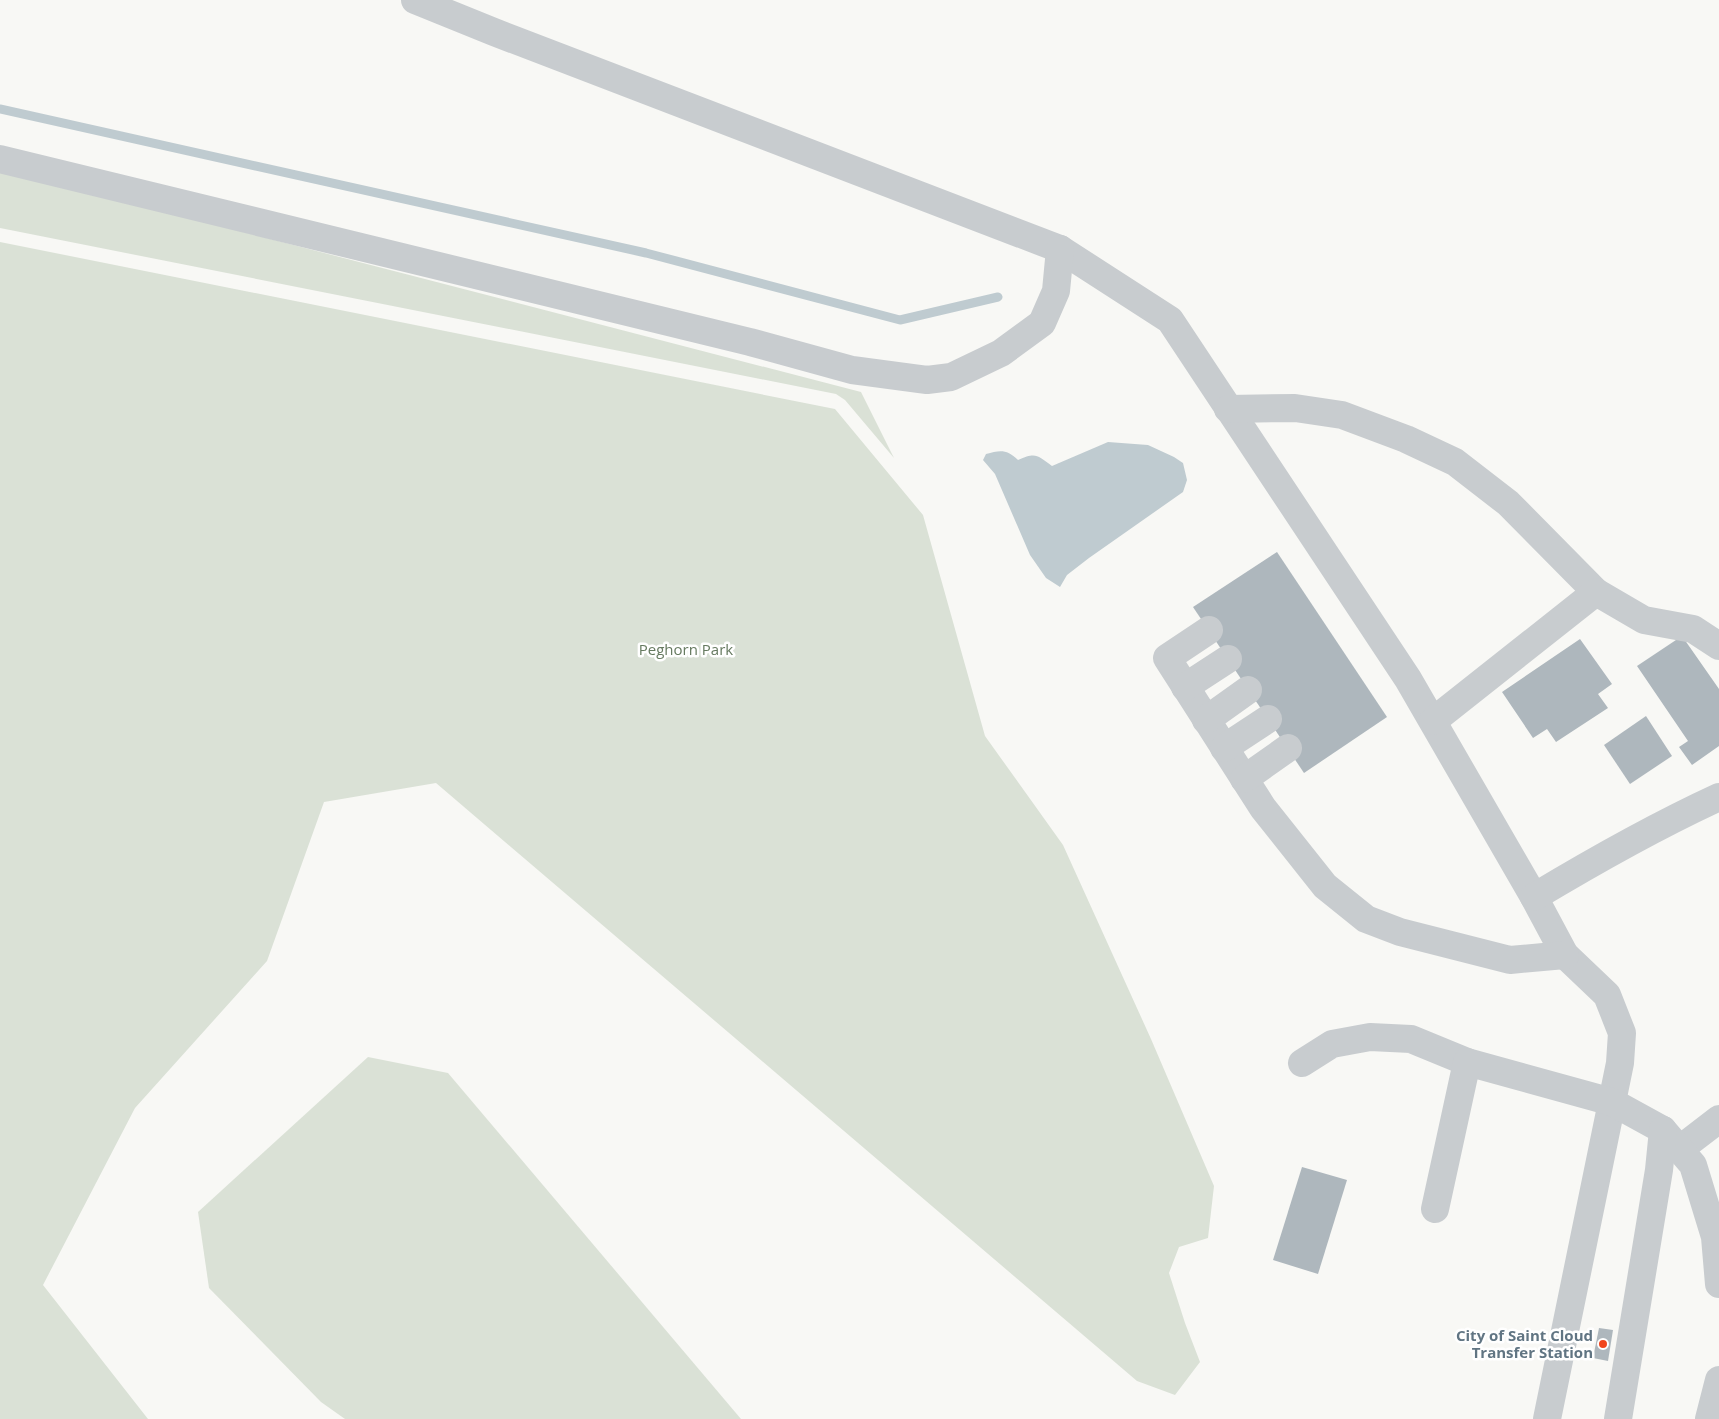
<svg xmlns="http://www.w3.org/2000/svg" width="1719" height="1419" font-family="'Open Sans',sans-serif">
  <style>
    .green { fill: #dae1d6 }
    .water { fill: #bfcbd0 }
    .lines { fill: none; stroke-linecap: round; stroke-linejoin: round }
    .stream { stroke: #bfcbd0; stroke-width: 9 }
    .building { fill: #aeb7bd }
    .minor { stroke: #c8cccf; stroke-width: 28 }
    .poi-dot { fill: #f1451c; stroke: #fff; stroke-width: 2 }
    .labels { text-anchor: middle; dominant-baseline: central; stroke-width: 5; stroke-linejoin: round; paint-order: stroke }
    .park-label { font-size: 15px; fill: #667a60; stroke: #fff }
    .poi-label { font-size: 15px; font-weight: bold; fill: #617583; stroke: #fff; text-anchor: end }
  </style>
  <rect width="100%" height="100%" fill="#f8f8f5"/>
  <g class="green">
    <polygon points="0,169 861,392 894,458 845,400 836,394 0,228"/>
    <polygon points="0,242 835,409 923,515 985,736 1063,845 1151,1039 1214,1186 1208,1238 1179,1247 1169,1273 1185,1323 1200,1362 1175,1395 1137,1381 436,783 324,802 267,961 135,1108 43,1285 148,1419 0,1419"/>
    <polygon points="368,1057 448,1073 741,1419 345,1419 321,1402 209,1288 198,1212"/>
  </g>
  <path class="water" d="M 1108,442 L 1148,445 L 1174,457 L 1183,463 L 1187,480 L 1183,492 L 1089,558 L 1067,575 L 1060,587 L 1046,578 L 1030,555 L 995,474 L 983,460 L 986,454 C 1000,450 1007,449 1018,460 C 1036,452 1037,455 1052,466 Z"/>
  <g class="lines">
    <polyline class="stream" points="0,109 646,253 900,320 998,297"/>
  </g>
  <g class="building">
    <polygon points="1277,552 1387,717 1304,773 1193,607"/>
    <polygon points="1682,636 1719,689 1719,746 1692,765 1679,747 1688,741 1637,666"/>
    <polygon points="1580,639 1612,684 1598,694 1608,708 1556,742 1547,729 1533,738 1502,692"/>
    <polygon points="1646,716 1672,756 1630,784 1604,745"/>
    <polygon points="1302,1167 1347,1180 1318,1274 1273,1260"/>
    <polygon points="1599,1328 1613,1330 1608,1361 1593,1358"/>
  </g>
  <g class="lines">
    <g class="minor">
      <polyline points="415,0 494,32 1060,249 1170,320 1408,679 1534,897 1565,955 1607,995 1622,1033 1620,1063 1547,1419"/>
      <polyline points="0,159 750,342 852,370 927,380 951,377 1001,353 1042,323 1056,291 1060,249"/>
      <polyline points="1228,409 1295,408 1342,415 1406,439 1455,462 1508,503 1596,592"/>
      <polyline points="1209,630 1167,658 1263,808 1325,886 1366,919 1400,932 1510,960 1565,955"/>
      <polyline points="1185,687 1228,659"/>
      <polyline points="1206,720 1248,690"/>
      <polyline points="1433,721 1596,592 1644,620 1693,629 1719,646"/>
      <polyline points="1224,748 1268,719"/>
      <polyline points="1244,779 1288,748"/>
      <path d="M 1534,897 C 1594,861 1656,826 1719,797"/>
      <polyline points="1302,1063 1332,1044 1370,1037 1411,1039 1467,1062"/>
      <polyline points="1680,1149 1719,1119"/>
      <polyline points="1435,1209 1467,1062 1612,1102 1663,1130 1693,1165 1715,1237 1719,1284"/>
      <polyline points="1618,1419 1659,1170 1663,1130"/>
      <polyline points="1709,1419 1719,1380"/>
    </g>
  </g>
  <circle class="poi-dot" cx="1603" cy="1344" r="5"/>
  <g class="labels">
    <g class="park-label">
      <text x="686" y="649">Peghorn Park</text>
    </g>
    <g class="poi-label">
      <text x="1593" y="1335">City of Saint Cloud<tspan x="1593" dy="17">Transfer Station</tspan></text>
    </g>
  </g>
</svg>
